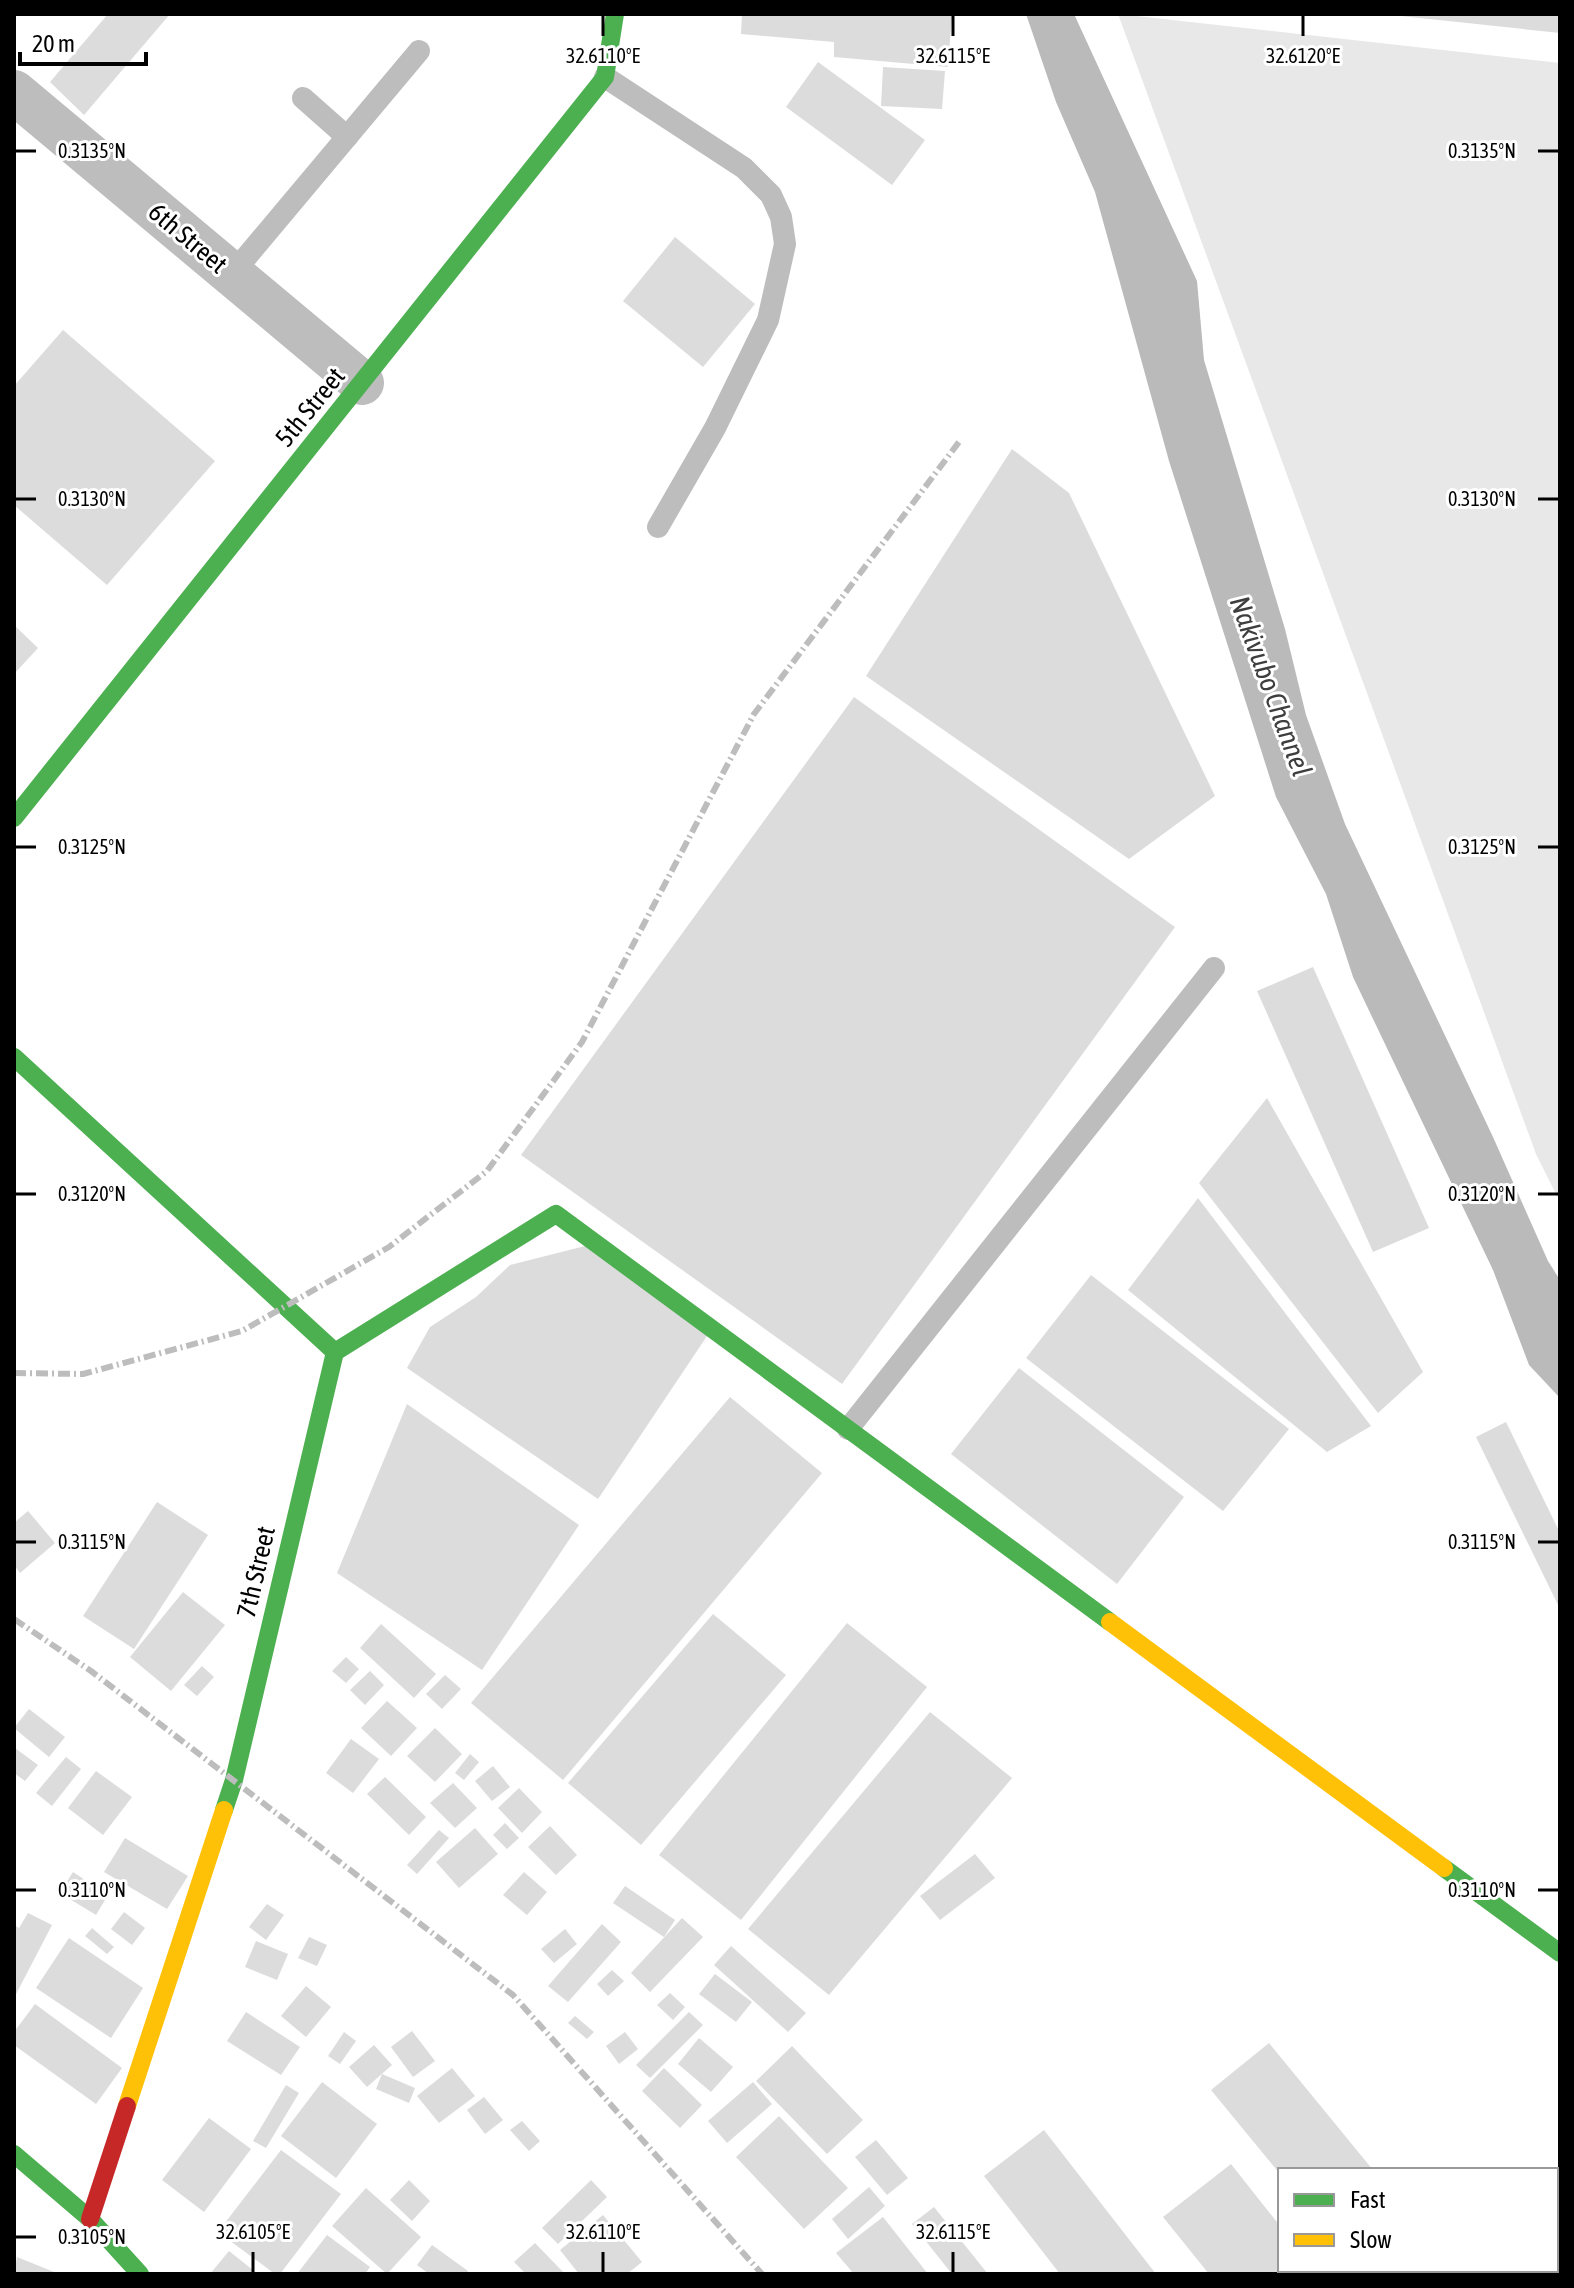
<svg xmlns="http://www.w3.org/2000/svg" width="1574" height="2288" font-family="'Asap Condensed',sans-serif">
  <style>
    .green { fill: #e8e8e8 }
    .water { fill: #bababa }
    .building { fill: #dcdcdc }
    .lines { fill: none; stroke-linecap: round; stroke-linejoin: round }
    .lane { stroke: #bdbdbd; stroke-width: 22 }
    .street { stroke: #bdbdbd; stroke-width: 44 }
    .fast { stroke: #4caf50; stroke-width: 18 }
    .slow { stroke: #ffc107; stroke-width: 18 }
    .jam { stroke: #c62828; stroke-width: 18 }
    .rail { stroke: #bdbdbd; stroke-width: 6; stroke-dasharray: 12 4 2 4; stroke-linecap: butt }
    .ticks { fill: none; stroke: #000; stroke-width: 3 }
    .labels { text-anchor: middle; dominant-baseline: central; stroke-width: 6; stroke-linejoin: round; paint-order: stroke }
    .street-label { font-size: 26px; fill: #000; stroke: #fff }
    .water-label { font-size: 28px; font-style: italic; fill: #3e3e3e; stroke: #fff }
    .ticks-label { font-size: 20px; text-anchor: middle; fill: #000; stroke: #fff; stroke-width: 6; stroke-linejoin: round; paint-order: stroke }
  </style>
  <rect width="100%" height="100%" fill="#fff"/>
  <polygon class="green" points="1118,14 1560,63 1560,1202 1536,1154"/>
  <polygon class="water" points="1026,14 1074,14 1197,281 1204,360 1285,629 1306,715 1345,824 1493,1137 1548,1261 1560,1280 1560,1398 1529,1365 1493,1270 1353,977 1326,894 1276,797 1169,461 1095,192 1056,102"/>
  <g class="building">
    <polygon points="108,14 170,14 84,115 50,82"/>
    <polygon points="742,14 952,14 948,67 834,57 834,42 741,34"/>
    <polygon points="1401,14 1560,14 1560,33 1401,16"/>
    <polygon points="818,62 925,140 892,185 786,107"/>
    <polygon points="883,67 945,71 942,109 881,106"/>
    <polygon points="675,237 755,304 703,367 623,301"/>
    <polygon points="63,330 215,461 107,585 14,505 14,386"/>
    <polygon points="1012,449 1069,493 1215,796 1129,859 866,676"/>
    <polygon points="14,625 38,648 14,674"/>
    <polygon points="854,697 1175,927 842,1384 521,1155"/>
    <polygon points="1313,967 1429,1228 1373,1252 1257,991"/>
    <polygon points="1267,1098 1423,1372 1378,1413 1199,1183"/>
    <polygon points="1198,1198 1371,1426 1327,1452 1128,1290"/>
    <polygon points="593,1244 709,1333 598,1499 407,1368 430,1327 476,1297 510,1265"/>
    <polygon points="1091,1275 1289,1429 1223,1511 1026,1358"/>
    <polygon points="1019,1368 1184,1497 1117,1584 951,1454"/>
    <polygon points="730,1397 822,1473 563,1780 471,1703"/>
    <polygon points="407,1404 579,1525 482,1670 337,1573"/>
    <polygon points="1506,1422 1560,1533 1560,1609 1476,1437"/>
    <polygon points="157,1502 208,1535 134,1649 83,1616"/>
    <polygon points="28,1511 55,1543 20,1573 14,1565 14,1523"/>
    <polygon points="183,1592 225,1625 171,1691 130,1657"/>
    <polygon points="713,1614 786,1675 641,1845 568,1783"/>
    <polygon points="847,1623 927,1687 741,1920 659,1855"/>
    <polygon points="381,1624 436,1674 414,1698 360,1648"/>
    <polygon points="346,1657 359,1669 346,1683 332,1671"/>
    <polygon points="202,1666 214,1677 197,1696 184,1685"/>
    <polygon points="370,1671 384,1685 365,1705 350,1690"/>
    <polygon points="445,1675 461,1689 442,1709 426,1694"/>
    <polygon points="387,1701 417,1728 391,1756 361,1728"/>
    <polygon points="29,1709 65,1737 49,1757 14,1728"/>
    <polygon points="930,1712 1012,1778 829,1995 748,1929"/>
    <polygon points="435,1728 462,1754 435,1782 407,1756"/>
    <polygon points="351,1739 379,1759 353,1793 326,1773"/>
    <polygon points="15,1748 38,1765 25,1781 14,1773"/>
    <polygon points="470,1754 479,1762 464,1780 455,1773"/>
    <polygon points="66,1757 81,1769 52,1806 36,1793"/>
    <polygon points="493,1766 510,1787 492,1801 475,1781"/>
    <polygon points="96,1771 132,1797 103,1835 68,1808"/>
    <polygon points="385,1777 426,1817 409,1835 367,1794"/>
    <polygon points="453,1783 477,1808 455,1828 430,1803"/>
    <polygon points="519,1788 542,1812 522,1833 498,1808"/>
    <polygon points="505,1823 519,1838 507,1849 493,1835"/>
    <polygon points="550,1826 577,1855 556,1875 528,1847"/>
    <polygon points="475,1828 498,1854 459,1888 436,1862"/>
    <polygon points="439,1830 449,1838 417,1874 407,1865"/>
    <polygon points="125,1838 188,1876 167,1909 104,1872"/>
    <polygon points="975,1854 995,1878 940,1920 920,1896"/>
    <polygon points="73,1872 108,1895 96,1915 60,1893"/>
    <polygon points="524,1872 547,1892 527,1915 503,1895"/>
    <polygon points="625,1886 675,1920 664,1937 613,1903"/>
    <polygon points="267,1904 284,1915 266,1940 249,1927"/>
    <polygon points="124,1912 145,1928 132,1945 111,1929"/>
    <polygon points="28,1913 52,1925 14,1998 14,1925 19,1928"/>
    <polygon points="682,1918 703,1937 650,1992 631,1973"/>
    <polygon points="602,1924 621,1942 568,2002 548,1986"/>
    <polygon points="92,1928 114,1947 107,1954 85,1936"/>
    <polygon points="565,1929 577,1944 554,1963 541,1949"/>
    <polygon points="309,1937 327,1945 317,1966 298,1958"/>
    <polygon points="69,1938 143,1988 111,2038 36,1988"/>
    <polygon points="256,1941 288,1954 277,1980 245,1967"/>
    <polygon points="731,1946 806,2013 788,2032 714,1965"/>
    <polygon points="612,1970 624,1981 608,1996 597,1984"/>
    <polygon points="715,1974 752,2002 736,2022 699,1994"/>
    <polygon points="306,1986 331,2007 306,2037 281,2016"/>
    <polygon points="670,1993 685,2007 673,2020 657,2005"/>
    <polygon points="35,2004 122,2068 96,2104 14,2045 14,2032"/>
    <polygon points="246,2012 300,2047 281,2075 227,2041"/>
    <polygon points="689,2012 703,2025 650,2078 636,2065"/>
    <polygon points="575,2016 594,2032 587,2039 568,2023"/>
    <polygon points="412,2031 435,2061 413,2077 391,2047"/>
    <polygon points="344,2032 356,2041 340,2064 328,2056"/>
    <polygon points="625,2032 638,2049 619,2064 606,2046"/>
    <polygon points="699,2038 733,2067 711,2092 678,2064"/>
    <polygon points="1269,2043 1373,2170 1280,2170 1280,2174 1211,2090"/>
    <polygon points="374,2045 392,2065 367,2087 349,2067"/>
    <polygon points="792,2046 863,2120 827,2154 756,2081"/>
    <polygon points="452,2068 475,2096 439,2123 417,2096"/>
    <polygon points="664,2068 702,2105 680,2128 642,2091"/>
    <polygon points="382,2074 415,2088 409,2103 376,2089"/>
    <polygon points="322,2082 377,2124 336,2178 281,2136"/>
    <polygon points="753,2082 772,2104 727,2143 708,2121"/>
    <polygon points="286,2085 299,2093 266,2148 253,2141"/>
    <polygon points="484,2097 503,2120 485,2134 467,2110"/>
    <polygon points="779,2116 848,2188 804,2229 736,2157"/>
    <polygon points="209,2118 251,2149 204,2212 162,2180"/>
    <polygon points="522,2121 540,2141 529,2151 510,2130"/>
    <polygon points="1044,2130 1156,2274 1060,2274 984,2176"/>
    <polygon points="876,2140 908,2178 887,2195 855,2157"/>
    <polygon points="281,2150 341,2194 280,2274 275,2274 218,2232"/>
    <polygon points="1231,2164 1280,2226 1280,2270 1314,2270 1317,2274 1209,2274 1163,2217"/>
    <polygon points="409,2180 430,2201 412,2221 390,2200"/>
    <polygon points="591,2180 607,2197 558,2244 542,2228"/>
    <polygon points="869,2187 885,2206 848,2239 832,2219"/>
    <polygon points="366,2188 421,2237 387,2274 332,2226"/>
    <polygon points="1560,2193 1560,2274 1441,2274 1447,2270 1556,2270 1556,2195"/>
    <polygon points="934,2207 988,2274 952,2274 912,2224"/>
    <polygon points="603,2215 642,2262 627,2274 579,2274 560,2250"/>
    <polygon points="883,2217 928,2274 854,2274 836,2253"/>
    <polygon points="327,2235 370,2267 365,2274 297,2274"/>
    <polygon points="535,2243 565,2274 526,2274 514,2262"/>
    <polygon points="432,2245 468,2271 466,2274 429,2274 417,2265"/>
    <polygon points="229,2251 258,2274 210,2274"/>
    <polygon points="17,2257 59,2274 14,2274"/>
  </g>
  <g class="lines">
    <g class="lane">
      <polyline points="605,77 744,168 771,195 781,217 785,244 768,320 715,428 658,527"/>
      <polyline points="303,98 347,137"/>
      <polyline points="232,274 419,51"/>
      <polyline points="848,1429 1214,968"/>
    </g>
    <polyline class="street" points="14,92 362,383"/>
    <g class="fast">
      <polyline points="14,818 605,77 615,14"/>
      <polyline points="14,1057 335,1352 234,1780 224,1810"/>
      <polyline points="335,1352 556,1214 1110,1622"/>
      <polyline points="1444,1868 1560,1953"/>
      <polyline points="14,2154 90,2219 140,2274"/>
    </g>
    <g class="slow">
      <polyline points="1110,1622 1444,1868"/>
      <polyline points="127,2106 224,1810"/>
    </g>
    <polyline class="jam" points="90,2219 127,2106"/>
    <g class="rail">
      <polyline points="14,1373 83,1374 242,1331 389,1247 487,1171 582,1042 754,714 959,442"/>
      <polyline points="14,1619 91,1671 513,1995 762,2274"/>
    </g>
  </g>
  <path class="ticks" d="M 603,16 L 603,36M 953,16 L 953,36M 1303,16 L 1303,36M 16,151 L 36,151M 1538,151 L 1558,151M 16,499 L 36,499M 1538,499 L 1558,499M 16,847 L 36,847M 1538,847 L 1558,847M 16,1194 L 36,1194M 1538,1194 L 1558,1194M 16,1542 L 36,1542M 1538,1542 L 1558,1542M 16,1890 L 36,1890M 1538,1890 L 1558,1890M 16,2237 L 36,2237M 253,2252 L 253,2272M 603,2252 L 603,2272M 953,2252 L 953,2272"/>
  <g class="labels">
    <g class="street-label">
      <text transform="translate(188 238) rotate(40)">6th Street</text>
      <text transform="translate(310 407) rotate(-51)">5th Street</text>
      <text transform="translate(256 1572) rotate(-77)">7th Street</text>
    </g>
    <g class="water-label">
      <text transform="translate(1271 686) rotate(70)">Nakivubo Channel</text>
    </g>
  </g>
  <g class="ticks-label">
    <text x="603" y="63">32.6110°E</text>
    <text x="953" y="63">32.6115°E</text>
    <text x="1303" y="63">32.6120°E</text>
    <text x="92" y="158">0.3135°N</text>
    <text x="1482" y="158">0.3135°N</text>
    <text x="92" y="506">0.3130°N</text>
    <text x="1482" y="506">0.3130°N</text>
    <text x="92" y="854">0.3125°N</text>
    <text x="1482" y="854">0.3125°N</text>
    <text x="92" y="1201">0.3120°N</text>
    <text x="1482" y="1201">0.3120°N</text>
    <text x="92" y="1549">0.3115°N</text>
    <text x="1482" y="1549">0.3115°N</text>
    <text x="92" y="1897">0.3110°N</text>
    <text x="1482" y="1897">0.3110°N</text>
    <text x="253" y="2239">32.6105°E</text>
    <text x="603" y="2239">32.6110°E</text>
    <text x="953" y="2239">32.6115°E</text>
    <text x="92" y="2244">0.3105°N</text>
  </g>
  <rect width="1574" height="2288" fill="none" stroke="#000000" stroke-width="32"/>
  <rect x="1278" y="2168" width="280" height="104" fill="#ffffff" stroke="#999999" stroke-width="2"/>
  <rect x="1294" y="2194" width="40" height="12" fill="#4caf50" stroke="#999999" stroke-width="2"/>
  <text x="1350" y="2208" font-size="24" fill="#000000">Fast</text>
  <rect x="1294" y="2234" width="40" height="12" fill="#ffc107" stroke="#999999" stroke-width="2"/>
  <text x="1350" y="2248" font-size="24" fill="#000000">Slow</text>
  <path d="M20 52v12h126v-12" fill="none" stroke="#000000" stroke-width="4"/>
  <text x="32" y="52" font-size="24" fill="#000000" stroke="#ffffff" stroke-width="6" paint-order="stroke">20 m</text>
</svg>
